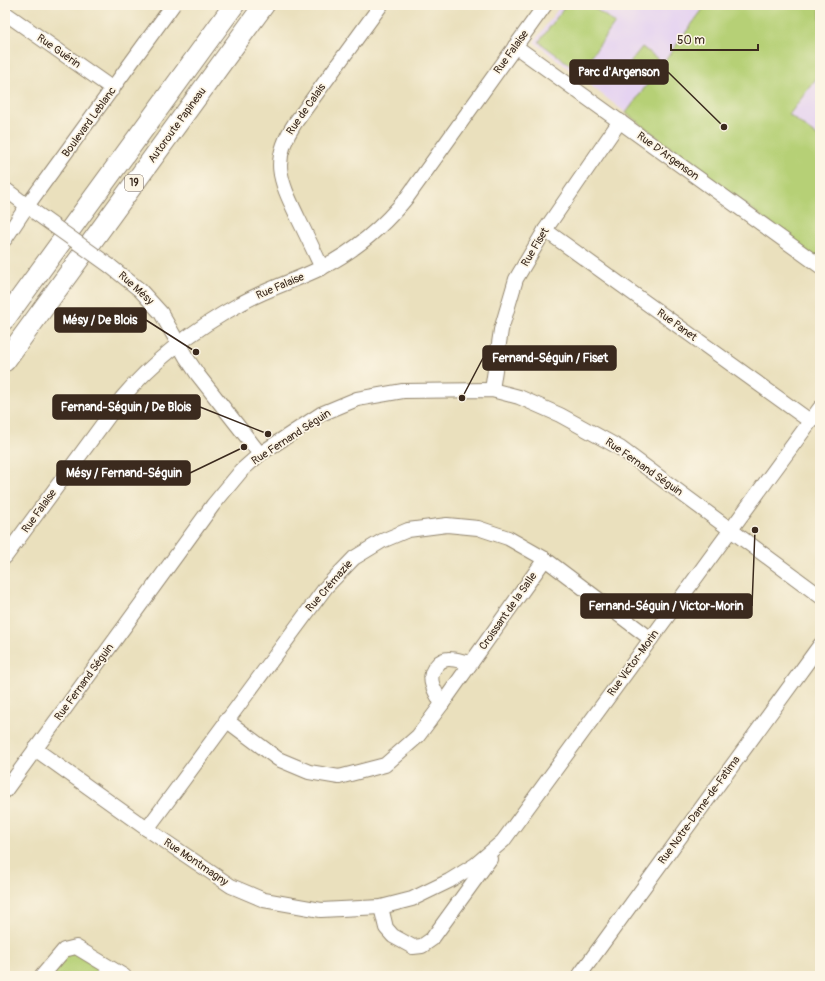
<svg xmlns="http://www.w3.org/2000/svg" width="825" height="981" font-family="Pangolin,sans-serif">
  <style>
    .built { fill: #e5d3f1 }
    .green { fill: #b6d076; stroke: #787d4a }
    .lines { fill: none; stroke-linecap: round; stroke-linejoin: round }
    .minor-casing { stroke: #92856e; stroke-width: 16 }
    .highway-casing { stroke: #92856e; stroke-width: 22 }
    .minor { stroke: #fff; stroke-width: 14 }
    .highway { stroke: #fff; stroke-width: 20 }
    .minor-bridge-casing { stroke: #92856e; stroke-width: 16; stroke-linecap: butt }
    .minor-bridge { stroke: #fff; stroke-width: 14 }
    .labels { text-anchor: middle; dominant-baseline: central; stroke-width: 3.5; stroke-linejoin: round; paint-order: stroke }
    .shield { fill: #fcf5e5; stroke: #75675a; stroke-width: 1 }
    .shield-label { font-size: 10px; font-weight: bold; fill: #3b2a1e }
    .street-label { font-size: 11px; fill: #3b2a1e; stroke: #fcf5e5 }
    .leader { fill: none; stroke: #3b2a1e; stroke-width: 1.5 }
    .callout-dot { fill: #3b2a1e; stroke: #fcf5e5; stroke-width: 1.5 }
    .callout { fill: #3b2a1e; stroke: #3b2a1e; stroke-width: 1.5 }
    .callout-label { font-size: 12px; text-anchor: middle; font-weight: bold; fill: #fff }
  </style>
  <rect width="100%" height="100%" fill="#fcf5e5"/>
  <filter id="ink" filterUnits="userSpaceOnUse"><feTurbulence type="fractalNoise" baseFrequency=".025" numOctaves="2"/><feDisplacementMap in="SourceGraphic" scale="8" xChannelSelector="R" yChannelSelector="G"/><feConvolveMatrix kernelMatrix="1 2 1 2 8 2 1 2 1" color-interpolation-filters="sRGB"/></filter>
  <filter id="wash" filterUnits="userSpaceOnUse"><feTurbulence type="fractalNoise" baseFrequency=".012" numOctaves="4" result="noise"/><feDisplacementMap in="SourceGraphic" scale="16" xChannelSelector="R" yChannelSelector="G"/><feGaussianBlur stdDeviation="0.9" result="paint"/><feColorMatrix in="noise" values="0 0 0 0 0 0 0 0 0 0 0 0 0 0 0 0 0 1.4 0 .05"/><feComposite in="paint" operator="in"/></filter>
  <g filter="url(#wash)">
    <rect width="100%" height="100%" fill="#eae0bd"/>
    <g class="built">
      <polygon points="561,5 706,5 626,113 534,42"/>
      <polygon points="820,73 820,138 789,115"/>
    </g>
    <g class="green">
      <polygon points="566,5 590,5 615,23 580,72 539,42"/>
      <polygon points="706,5 820,5 820,73 789,115 820,138 820,261 626,113"/>
      <polygon points="642,47 658,59 646,75 630,62"/>
      <polygon points="76,947 124,976 42,976"/>
    </g>
  </g>
  <g filter="url(#ink)">
    <g class="lines">
      <defs>
        <g id="minor">
          <polyline points="5,13 113,89"/>
          <polyline points="515,46 820,266"/>
          <polyline points="5,189 34,211"/>
          <polyline points="545,230 810,421"/>
          <polyline points="5,239 27,206 173,5"/>
          <polyline points="110,266 140,290 161,313 186,357 198,375 260,454"/>
          <path d="M 322,268 C 314,251 306,234 298,218 C 280,180 270,161 295,123 L 381,5"/>
          <polyline points="492,390 501,330 516,279 545,230 620,121"/>
          <path d="M 5,557 L 122,398 C 154,360 196,328 240,304 C 266,289 295,281 323,267 C 356,250 384,226 408,196 L 545,5"/>
          <path d="M 442,704 C 435,691 424,677 438,664 C 440,661 445,659 449,659 C 456,659 464,662 471,663"/>
          <polyline points="226,720 278,759 309,772 339,777 385,765 418,736 442,704 545,559"/>
          <polyline points="35,749 147,829 231,886 264,900 321,910 381,907 412,899 449,881 475,865 503,841 820,408"/>
          <polyline points="5,791 213,505 242,470 260,454 321,414 357,399 403,391 492,390 519,397 560,415 620,448 820,596"/>
          <polyline points="147,829 326,587 354,558 382,541 408,530 447,525 478,528 508,538 545,559 651,639"/>
          <polyline points="381,907 386,928 393,936 413,947 422,946 432,939 490,859"/>
          <polyline points="42,976 64,950 76,947 124,976"/>
          <polyline points="579,976 820,645"/>
        </g>
        <g id="highway">
          <polyline points="5,319 234,5"/>
          <polyline points="5,361 264,5"/>
        </g>
      </defs>
      <use href="#minor" class="minor-casing"/>
      <use href="#highway" class="highway-casing"/>
      <use href="#minor" class="minor"/>
      <use href="#highway" class="highway"/>
      <defs>
        <polyline id="minor-bridge" points="36,213 110,266"/>
      </defs>
      <use href="#minor-bridge" class="minor-bridge-casing"/>
      <use href="#minor-bridge" class="minor-bridge"/>
    </g>
  </g>
  <g class="labels">
    <rect class="shield" x="125" y="175" width="18" height="16" rx="3"/>
    <g class="shield-label">
      <text x="134" y="183">19</text>
    </g>
    <g class="street-label">
      <text transform="translate(59 51) rotate(35)">Rue Guérin</text>
      <text transform="translate(511 52) rotate(-54)">Rue Falaise</text>
      <text transform="translate(306 109) rotate(-55)">Rue de Calais</text>
      <text transform="translate(89 122) rotate(-54)">Boulevard Leblanc</text>
      <text transform="translate(177 125) rotate(-54)">Autoroute Papineau</text>
      <text transform="translate(668 156) rotate(36)">Rue D'Argenson</text>
      <text transform="translate(535 247) rotate(-59)">Rue Fiset</text>
      <text transform="translate(280 286) rotate(-23)">Rue Falaise</text>
      <text transform="translate(136 288) rotate(42)">Rue Mésy</text>
      <text transform="translate(677 325) rotate(36)">Rue Panet</text>
      <text transform="translate(291 437) rotate(-33)">Rue Fernand Séguin</text>
      <text transform="translate(644 467) rotate(35)">Rue Fernand Séguin</text>
      <text transform="translate(39 511) rotate(-54)">Rue Falaise</text>
      <text transform="translate(329 586) rotate(-49)">Rue Crémazie</text>
      <text transform="translate(508 611) rotate(-55)">Croissant de la Salle</text>
      <text transform="translate(633 663) rotate(-54)">Rue Victor-Morin</text>
      <text transform="translate(84 682) rotate(-54)">Rue Fernand Séguin</text>
      <text transform="translate(699 810) rotate(-54)">Rue Notre-Dame-de-Fatima</text>
      <text transform="translate(196 862) rotate(34)">Rue Montmagny</text>
    </g>
  </g>
  <path class="leader" d="M724 127L668 72M196 352L146 320M462 398L483 358M268 434L200 407M244 447L190 473M755 530L752 606"/>
  <g class="callout-dot">
    <circle cx="724" cy="127" r="4"/>
    <circle cx="196" cy="352" r="4"/>
    <circle cx="462" cy="398" r="4"/>
    <circle cx="268" cy="434" r="4"/>
    <circle cx="244" cy="447" r="4"/>
    <circle cx="755" cy="530" r="4"/>
  </g>
  <g class="callout">
    <rect x="570" y="60" width="98" height="24" rx="4"/>
    <rect x="55" y="308" width="91" height="24" rx="4"/>
    <rect x="483" y="346" width="133" height="24" rx="4"/>
    <rect x="53" y="395" width="147" height="24" rx="4"/>
    <rect x="57" y="461" width="133" height="24" rx="4"/>
    <rect x="581" y="594" width="171" height="24" rx="4"/>
  </g>
  <g class="callout-label">
    <text x="619" y="76">Parc d'Argenson</text>
    <text x="100" y="324">Mésy / De Blois</text>
    <text x="550" y="362">Fernand-Séguin / Fiset</text>
    <text x="126" y="411">Fernand-Séguin / De Blois</text>
    <text x="124" y="477">Mésy / Fernand-Séguin</text>
    <text x="666" y="610">Fernand-Séguin / Victor-Morin</text>
  </g>
  <rect width="825" height="981" fill="none" stroke="#fcf5e5" stroke-width="20"/>
  <path d="M671 44v6h87v-6" fill="none" stroke="#3b2a1e" stroke-width="2"/>
  <text x="677" y="44" font-size="12" fill="#3b2a1e" stroke="#fcf5e5" stroke-width="3" paint-order="stroke">50 m</text>
</svg>
